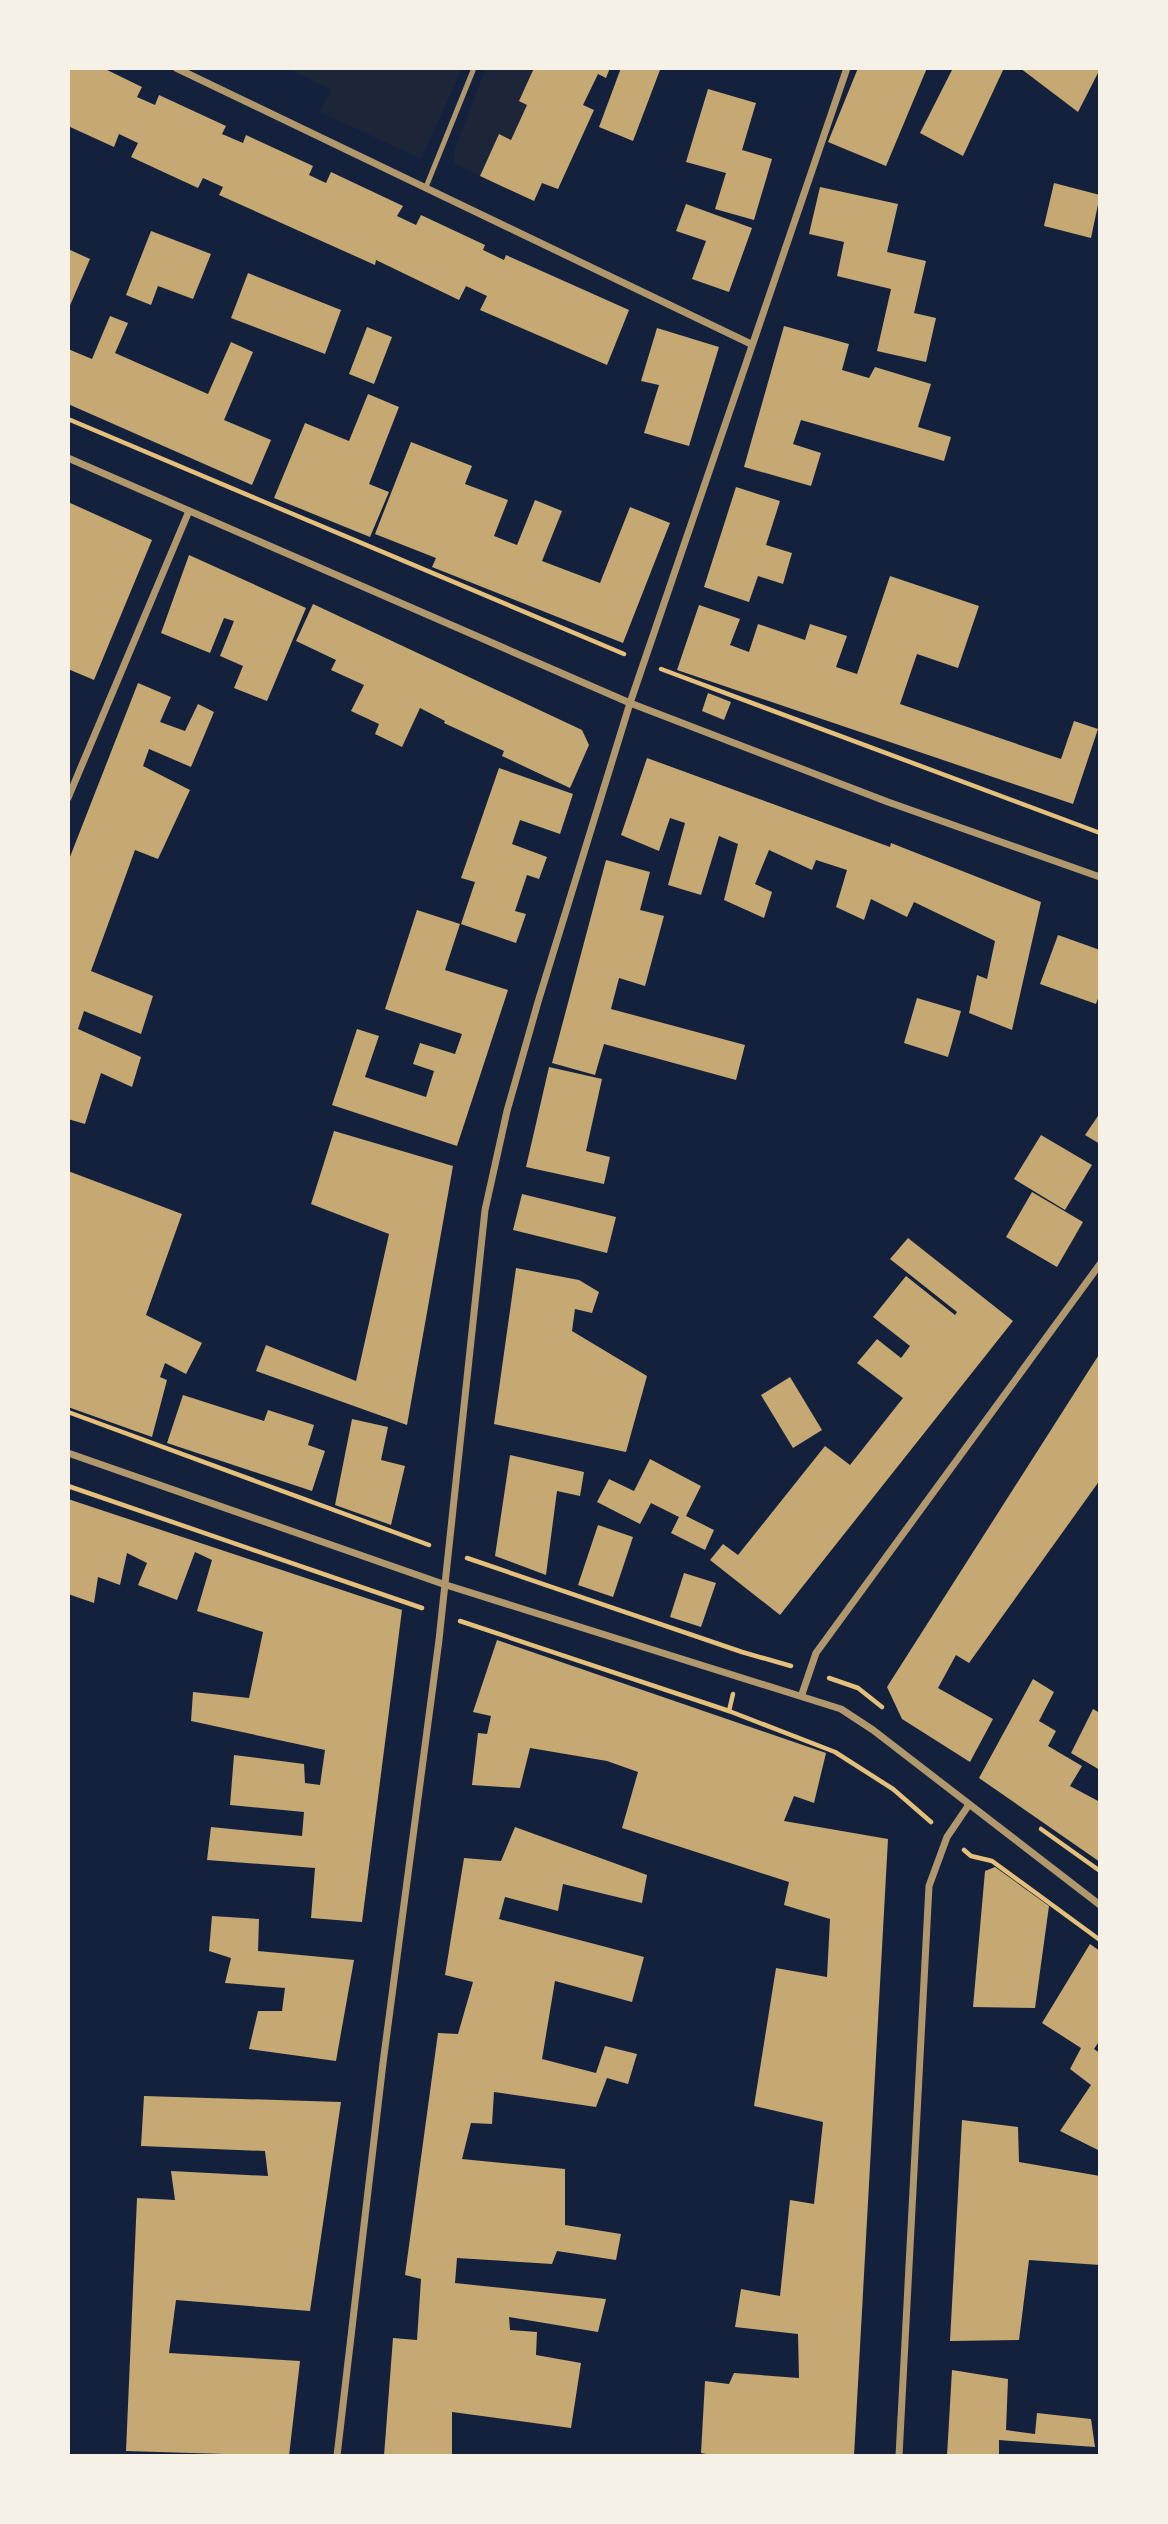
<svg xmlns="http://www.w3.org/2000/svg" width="1168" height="2524" font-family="Merriweather,serif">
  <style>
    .green { fill: #1d2539 }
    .building { fill: #c6a872 }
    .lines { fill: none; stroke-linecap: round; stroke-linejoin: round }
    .path { stroke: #e5c07b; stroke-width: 4.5 }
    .service { stroke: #b1986c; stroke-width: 5 }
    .minor { stroke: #b1986c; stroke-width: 7 }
  </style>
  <rect width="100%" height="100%" fill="#14213d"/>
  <g class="green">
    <polygon points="287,68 462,68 421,159 320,112 331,90"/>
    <polygon points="486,68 534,68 519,100 527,105 511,140 499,134 480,176 454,163 454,151"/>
  </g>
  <g class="building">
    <polygon points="68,68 103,68 142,87 137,97 155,105 159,95 226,126 222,134 243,143 246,135 313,166 309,175 326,183 331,172 403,206 397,216 416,225 421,215 485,245 483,250 504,260 506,255 629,310 607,365 480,310 487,296 466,286 459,300 376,260 375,265 219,195 223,187 203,178 198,188 131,157 138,143 119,134 114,147 68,126"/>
    <polygon points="534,68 610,68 606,78 598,74 583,105 594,110 558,189 542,183 534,201 480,176 499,134 511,140 527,105 519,101"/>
    <polygon points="621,68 660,70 633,141 599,127"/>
    <polygon points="858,68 927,68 886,166 828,142"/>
    <polygon points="953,68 1004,68 963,156 920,133"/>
    <polygon points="1020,68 1100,68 1100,69 1078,112"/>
    <polygon points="708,89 756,103 742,150 772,159 754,220 715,209 726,173 686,162"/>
    <polygon points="1054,183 1100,195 1091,238 1044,226"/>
    <polygon points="820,187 898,204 887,252 926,261 914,313 936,318 926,362 877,351 891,289 837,276 844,242 809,234"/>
    <polygon points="686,204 752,228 729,292 692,279 706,241 676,231"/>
    <polygon points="151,231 211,254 193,299 158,286 151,305 126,295"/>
    <polygon points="68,249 90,259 68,310"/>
    <polygon points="248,273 341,310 325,354 231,318"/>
    <polygon points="110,316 128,323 115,353 208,394 231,342 253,352 224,420 271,440 252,485 68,404 68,349 92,359"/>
    <polygon points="784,326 849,344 842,370 869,378 875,367 931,384 918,427 951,437 944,461 801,420 793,444 821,453 811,486 744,467"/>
    <polygon points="367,327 392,337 374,384 349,374"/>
    <polygon points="657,328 719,347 689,446 644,433 659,385 641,381"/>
    <polygon points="368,394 399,407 369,484 389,492 370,537 274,498 305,423 349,441"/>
    <polygon points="411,442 472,466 465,484 508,500 494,536 517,545 535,500 562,511 542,561 600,583 630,507 670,523 623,643 432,567 436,558 375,534"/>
    <polygon points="736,487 780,501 766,545 792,553 783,584 758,576 749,602 704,587"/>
    <polygon points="68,502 152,540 94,680 68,669"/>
    <polygon points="189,555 306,608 267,701 234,688 243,666 220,656 234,621 224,618 210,653 161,633"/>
    <polygon points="890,576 979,606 958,668 917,654 900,704 1061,759 1074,721 1098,729 1073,804 677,670 699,605 740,619 730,645 749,652 758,624 805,640 810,624 847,636 836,667 857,674"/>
    <polygon points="313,604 582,730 589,745 570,788 502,756 504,751 444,723 445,721 420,708 402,747 375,734 379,724 351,711 364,685 331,670 336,660 296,641"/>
    <polygon points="138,683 171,697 160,722 185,731 198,704 214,712 191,767 149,749 143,766 190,790 158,859 135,850 91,971 153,996 141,1034 84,1011 78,1029 141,1057 132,1087 101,1073 85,1124 68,1119 68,862"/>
    <polygon points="708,693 731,702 724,720 702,711"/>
    <polygon points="647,758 890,847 891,843 1041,902 1012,1030 969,1013 977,975 987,979 995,941 914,902 907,917 871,899 864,920 836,907 847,870 816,860 812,870 769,850 755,884 772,892 764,918 724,900 738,844 719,836 701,895 668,885 685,823 670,818 659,851 621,835"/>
    <polygon points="499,768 573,794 560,834 520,820 512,844 547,857 539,879 527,875 515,911 526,914 516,943 461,924 475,882 461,878"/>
    <polygon points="606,860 650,872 640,910 664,916 645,986 619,978 611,1009 745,1045 736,1080 604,1044 595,1075 552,1063"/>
    <polygon points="417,910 460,924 445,970 508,990 457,1146 332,1105 357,1029 379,1036 365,1077 426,1097 434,1071 413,1064 420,1043 455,1054 462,1034 385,1009"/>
    <polygon points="1058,935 1100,950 1100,993 1096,1004 1040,984"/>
    <polygon points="917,998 961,1011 948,1057 904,1043"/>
    <polygon points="549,1067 602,1079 586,1151 610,1157 604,1184 526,1167"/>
    <polygon points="1100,1113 1100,1144 1085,1135"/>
    <polygon points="334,1131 453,1166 407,1425 256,1371 266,1345 356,1381 389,1234 311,1204"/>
    <polygon points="1041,1135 1092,1165 1065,1210 1014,1179"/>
    <polygon points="68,1171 182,1214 146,1315 202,1343 186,1374 165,1363 160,1377 167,1380 152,1437 68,1407"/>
    <polygon points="1032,1192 1083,1222 1057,1267 1006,1237"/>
    <polygon points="522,1194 616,1217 607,1253 513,1230"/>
    <polygon points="908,1238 1013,1321 780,1615 710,1560 723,1544 738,1555 825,1446 850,1465 903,1398 857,1363 877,1339 901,1358 910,1346 873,1317 906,1276 955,1315 957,1312 890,1259"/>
    <polygon points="516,1268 579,1280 599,1292 592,1313 575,1309 572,1331 647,1376 626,1452 494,1424"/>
    <polygon points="1100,1353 1100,1480 969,1663 956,1655 938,1688 993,1719 970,1762 902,1719 887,1687"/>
    <polygon points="790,1377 822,1430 793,1448 761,1395"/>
    <polygon points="183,1395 264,1421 268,1410 314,1425 308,1445 325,1451 312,1491 167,1443"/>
    <polygon points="352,1419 388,1427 381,1460 405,1466 391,1525 335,1505"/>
    <polygon points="510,1455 584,1472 580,1496 557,1491 546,1575 495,1556"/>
    <polygon points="650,1459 701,1486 686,1516 714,1530 705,1550 671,1533 679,1517 651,1503 640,1524 597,1502 609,1479 634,1491"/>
    <polygon points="68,1499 402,1610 362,1922 311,1918 315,1868 207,1860 211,1827 302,1836 304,1812 230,1805 234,1755 304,1764 305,1783 320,1785 325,1750 191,1721 193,1692 249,1698 263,1632 197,1611 212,1560 195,1552 177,1600 138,1585 147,1563 127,1553 120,1585 98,1577 94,1603 68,1594"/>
    <polygon points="598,1525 633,1537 613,1597 578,1585"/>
    <polygon points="684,1573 716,1583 701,1627 670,1617"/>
    <polygon points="497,1640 826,1753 814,1803 794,1796 784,1821 888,1839 854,2456 717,2456 701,2453 705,2381 729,2384 734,2373 799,2378 798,2334 735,2327 741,2289 780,2296 790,2200 814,2204 823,2122 754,2106 776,1968 827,1977 830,1919 784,1905 789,1882 622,1828 638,1772 607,1761 530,1748 520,1788 472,1785 478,1733 487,1734 491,1716 473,1712"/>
    <polygon points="1033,1679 1054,1692 1039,1721 1056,1731 1048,1746 1082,1766 1070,1786 1100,1802 1100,1862 979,1778"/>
    <polygon points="1093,1709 1100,1713 1100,1770 1071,1753"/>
    <polygon points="515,1827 647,1875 642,1903 563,1884 558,1911 505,1897 499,1919 644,1957 632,2002 555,1981 542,2059 596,2073 605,2046 637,2054 628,2084 607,2078 596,2107 494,2092 492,2124 471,2123 462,2159 565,2169 565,2225 621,2234 616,2260 557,2251 552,2264 457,2258 455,2283 606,2299 598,2332 509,2317 510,2330 537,2332 536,2355 581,2363 571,2428 452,2412 452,2456 384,2456 393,2338 417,2340 421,2279 405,2275 438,2033 458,2034 473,1982 445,1975 464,1858 501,1861"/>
    <polygon points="995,1867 1049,1906 1035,2008 973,2007 985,1871"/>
    <polygon points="212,1916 259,1919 258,1951 354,1960 336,2061 249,2049 258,2011 282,2011 285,1988 225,1983 231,1958 209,1951"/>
    <polygon points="1090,1944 1100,1951 1100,2040 1094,2049 1100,2053 1100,2151 1060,2131 1091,2085 1070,2069 1081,2048 1042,2023"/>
    <polygon points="144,2096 341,2102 310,2311 176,2300 169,2353 300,2361 289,2456 126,2451 137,2198 175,2200 171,2171 268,2176 265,2151 141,2146"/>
    <polygon points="962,2120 1018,2127 1019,2162 1100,2176 1100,2265 1029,2260 1019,2340 950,2341"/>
    <polygon points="952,2370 1008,2379 1006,2430 1035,2434 1037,2413 1091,2419 1095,2447 999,2440 999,2456 947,2456"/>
  </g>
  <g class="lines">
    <g class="path">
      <polyline points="68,419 624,654"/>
      <polyline points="661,669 1100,833"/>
      <polyline points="68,1412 429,1545"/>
      <polyline points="68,1486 422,1608"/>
      <polyline points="467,1558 742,1652 791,1666"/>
      <polyline points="460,1621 729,1711 835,1752 893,1789 931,1822"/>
      <polyline points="829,1678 858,1688 882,1707"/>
      <polyline points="729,1711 733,1694"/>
      <polyline points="1041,1829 1100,1871"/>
      <polyline points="964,1850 971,1856 992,1861 1100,1940"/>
    </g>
    <polyline class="service" points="426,187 474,68"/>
    <g class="minor">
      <polyline points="176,68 751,344"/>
      <polyline points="68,458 630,703 888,802 1100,877"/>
      <polyline points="68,798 189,511"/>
      <polyline points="68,1453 443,1584 841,1709 873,1730 1100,1905"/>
      <polyline points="802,1694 816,1653 1100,1264"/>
      <polyline points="337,2456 383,2063 439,1640 485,1210 507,1111 538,1002 630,703 847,68"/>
      <polyline points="899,2456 929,1886 947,1837 968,1806"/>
    </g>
  </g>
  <rect width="1168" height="2524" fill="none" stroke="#f6f1e7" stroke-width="140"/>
</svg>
